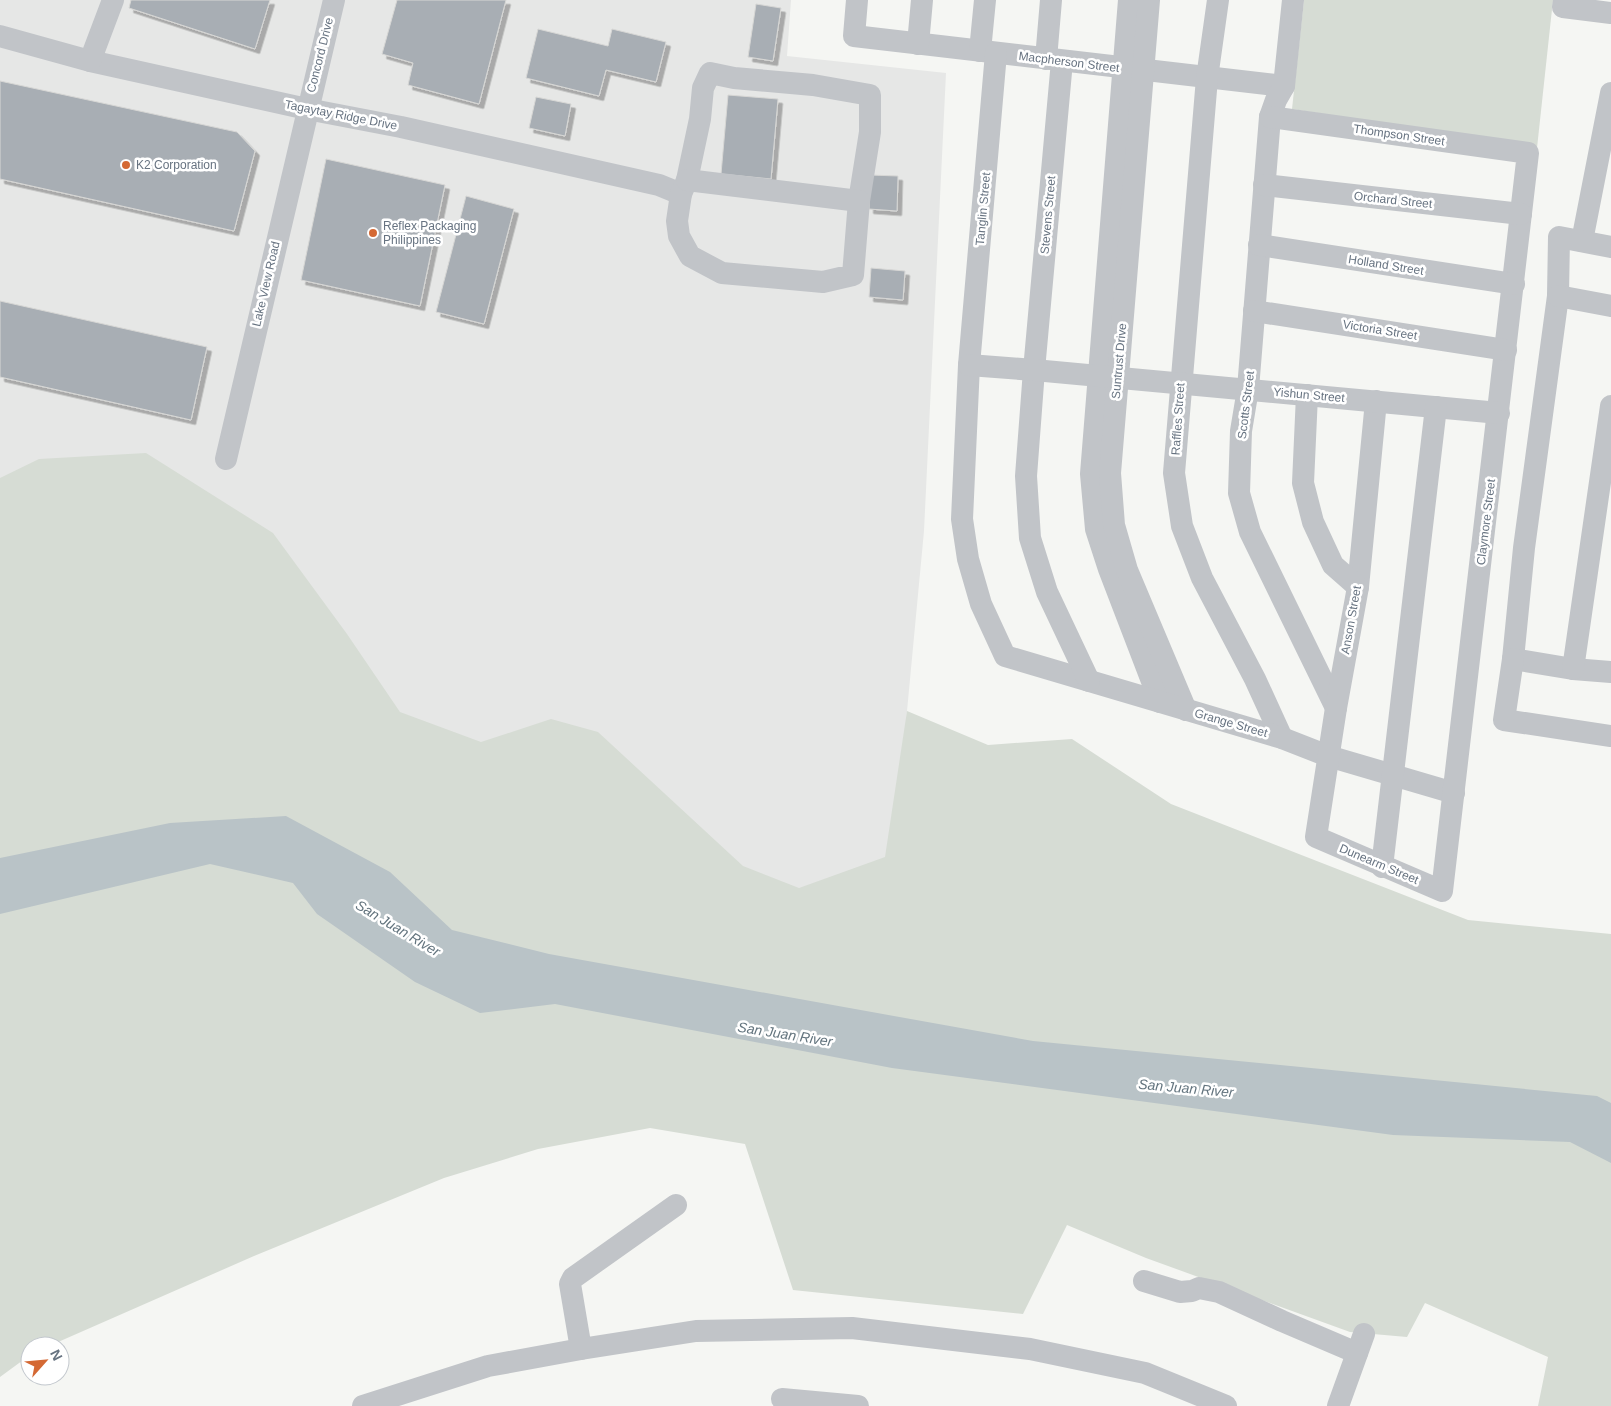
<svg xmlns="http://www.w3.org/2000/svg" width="1611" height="1406" font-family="Arial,sans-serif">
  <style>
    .built { fill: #e6e7e6 }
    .green { fill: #d6dcd4 }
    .water { fill: #b9c3c7 }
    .building { fill: #a8aeb4; stroke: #d7d7d5; filter: url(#shadow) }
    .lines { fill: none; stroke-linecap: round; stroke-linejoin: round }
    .minor { stroke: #c1c4c8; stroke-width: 22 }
    .poi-dot { fill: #d46934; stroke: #fff; stroke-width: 2 }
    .labels { text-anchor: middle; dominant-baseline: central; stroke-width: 5; stroke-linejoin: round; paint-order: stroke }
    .street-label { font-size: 12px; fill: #677381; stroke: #fff }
    .poi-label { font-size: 12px; fill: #677381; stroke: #fff; text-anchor: start }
    .water-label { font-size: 14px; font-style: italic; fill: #63747e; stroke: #fff }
  </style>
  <defs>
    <filter id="shadow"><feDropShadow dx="4.5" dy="4.5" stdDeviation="0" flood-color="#0004"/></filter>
  </defs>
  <rect width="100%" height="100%" fill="#f5f6f3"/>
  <polygon class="built" points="0,0 791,0 787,56 946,73 924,531 907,711 891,930 0,1324"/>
  <g class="green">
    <polygon points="1304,0 1553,0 1537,148 1292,109"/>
    <polygon points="146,453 273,533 347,634 400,712 481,742 551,719 598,732 743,866 799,888 885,857 907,711 988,745 1072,739 1171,804 1468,920 1611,934 1611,1406 1538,1406 1548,1357 1425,1303 1407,1337 1350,1332 1146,1258 1067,1225 1023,1314 793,1290 745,1144 650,1128 538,1149 444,1178 254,1256 49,1346 30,1346 30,1355 0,1377 0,478 39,459"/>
  </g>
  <polygon class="water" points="286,816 390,872 452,930 549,954 1033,1041 1597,1096 1611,1103 1611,1163 1570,1142 1393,1135 892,1068 555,1004 480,1013 415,982 317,914 293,883 210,864 0,914 0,858 170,823"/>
  <g class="building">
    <polygon points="131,0 270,0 255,49 129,8"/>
    <polygon points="397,0 506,0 479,104 408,85 413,63 382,54"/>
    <polygon points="756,4 781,8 773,61 748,57"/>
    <polygon points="538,29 608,46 612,29 666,42 656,82 606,70 599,96 526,78"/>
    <polygon points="0,81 237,132 255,151 234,231 0,179"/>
    <polygon points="728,95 778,99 771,179 721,174"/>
    <polygon points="536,97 571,104 565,136 529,128"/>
    <polygon points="326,159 445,185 420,306 301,280"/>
    <polygon points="870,175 898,176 897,211 869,209"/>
    <polygon points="466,196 514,209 484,324 436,312"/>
    <polygon points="871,268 905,271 903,300 869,297"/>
    <polygon points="0,301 207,347 191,420 0,377"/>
  </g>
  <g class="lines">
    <g class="minor">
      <polyline points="857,0 854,36 1284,86"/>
      <polyline points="1129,0 1091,474 1096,529 1109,569 1160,702"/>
      <polyline points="1149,0 1110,473 1114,525 1127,570 1186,710"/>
      <polyline points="1218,0 1207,78 1174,473 1182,526 1202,578 1255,679 1282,738"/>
      <polyline points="1293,0 1284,86 1276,100 1270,117 1248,389 1241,431 1239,493 1250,532 1336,708"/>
      <polyline points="1564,0 1563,7 1611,13"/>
      <polyline points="0,36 90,61 307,109 401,127 659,185 681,194"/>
      <polyline points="918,44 922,0"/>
      <polyline points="980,51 985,0"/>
      <polyline points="996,53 969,365 962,519 968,559 981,604 1005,656 1282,738 1328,756 1454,793"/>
      <polyline points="1046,59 1051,0"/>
      <polyline points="90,61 113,0"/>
      <polyline points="1062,61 1034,370 1026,476 1030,538 1047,592 1089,681"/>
      <polygon points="710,73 734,78 813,85 870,95 870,132 859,201 853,275 823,282 722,273 690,256 679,236 677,221 681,194 687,180 700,119 703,88"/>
      <polyline points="1270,117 1528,153 1442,891 1316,837 1336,708 1358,587 1376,401"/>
      <polyline points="687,180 859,201"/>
      <polyline points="1264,185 1521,214"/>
      <polyline points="1582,241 1611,93"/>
      <polyline points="1259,245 1514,284"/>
      <polyline points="1611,247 1559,237 1558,296 1524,548 1513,659 1573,669 1611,672"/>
      <polyline points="1558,296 1611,306"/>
      <polyline points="1254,311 1506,350"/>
      <polyline points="969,365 1034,370 1499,413"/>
      <polyline points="1307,395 1303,483 1313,522 1333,565 1358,587"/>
      <polyline points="226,459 334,0"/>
      <polyline points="1513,659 1504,720 1611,736"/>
      <polyline points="1573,669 1611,406"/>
      <polyline points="1382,867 1436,407"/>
      <polyline points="1144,1281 1180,1292 1192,1291 1199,1288 1219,1292 1282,1321 1357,1353"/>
      <polyline points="581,1349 570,1284 573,1278 676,1205"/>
      <polyline points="782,1399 858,1406"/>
      <polyline points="363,1406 488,1366 581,1349 696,1331 852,1328 1030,1349 1145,1373 1226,1406"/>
      <polyline points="1338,1406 1364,1334"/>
    </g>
  </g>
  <g class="poi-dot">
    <circle cx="126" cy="165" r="5"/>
    <circle cx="373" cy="233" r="5"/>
  </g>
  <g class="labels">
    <g class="street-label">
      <text transform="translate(320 55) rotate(-76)">Concord Drive</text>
      <text transform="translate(1069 62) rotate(7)">Macpherson Street</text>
      <text transform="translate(341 115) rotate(11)">Tagaytay Ridge Drive</text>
      <text transform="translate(1399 135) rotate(8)">Thompson Street</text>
      <text transform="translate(1393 200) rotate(6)">Orchard Street</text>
      <text transform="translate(983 209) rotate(-85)">Tanglin Street</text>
      <text transform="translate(1048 215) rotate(-85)">Stevens Street</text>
      <text transform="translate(1386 265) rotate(9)">Holland Street</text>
      <text transform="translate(266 284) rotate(-77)">Lake View Road</text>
      <text transform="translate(1380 330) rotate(9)">Victoria Street</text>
      <text transform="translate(1119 361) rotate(-85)">Suntrust Drive</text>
      <text transform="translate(1309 395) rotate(5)">Yishun Street</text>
      <text transform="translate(1246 405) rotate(-83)">Scotts Street</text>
      <text transform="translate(1178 419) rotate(-86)">Raffles Street</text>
      <text transform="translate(1486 522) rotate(-83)">Claymore Street</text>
      <text transform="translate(1351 620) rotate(-80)">Anson Street</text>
      <text transform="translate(1231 723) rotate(16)">Grange Street</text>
      <text transform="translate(1379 864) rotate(23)">Dunearm Street</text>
    </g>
    <g class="poi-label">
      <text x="136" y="165">K2 Corporation</text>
      <text x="383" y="226">Reflex Packaging<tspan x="383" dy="14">Philippines</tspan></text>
    </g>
    <g class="water-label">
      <text transform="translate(398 928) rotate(31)">San Juan River</text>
      <text transform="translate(785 1034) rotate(9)">San Juan River</text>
      <text transform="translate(1186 1088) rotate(5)">San Juan River</text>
    </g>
  </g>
  <g transform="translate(45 1361) rotate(63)"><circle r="24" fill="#ffffff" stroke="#c2c7cd"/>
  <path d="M0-4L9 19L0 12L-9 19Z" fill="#d46934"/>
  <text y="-8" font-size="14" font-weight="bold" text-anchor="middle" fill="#677381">N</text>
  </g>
</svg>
